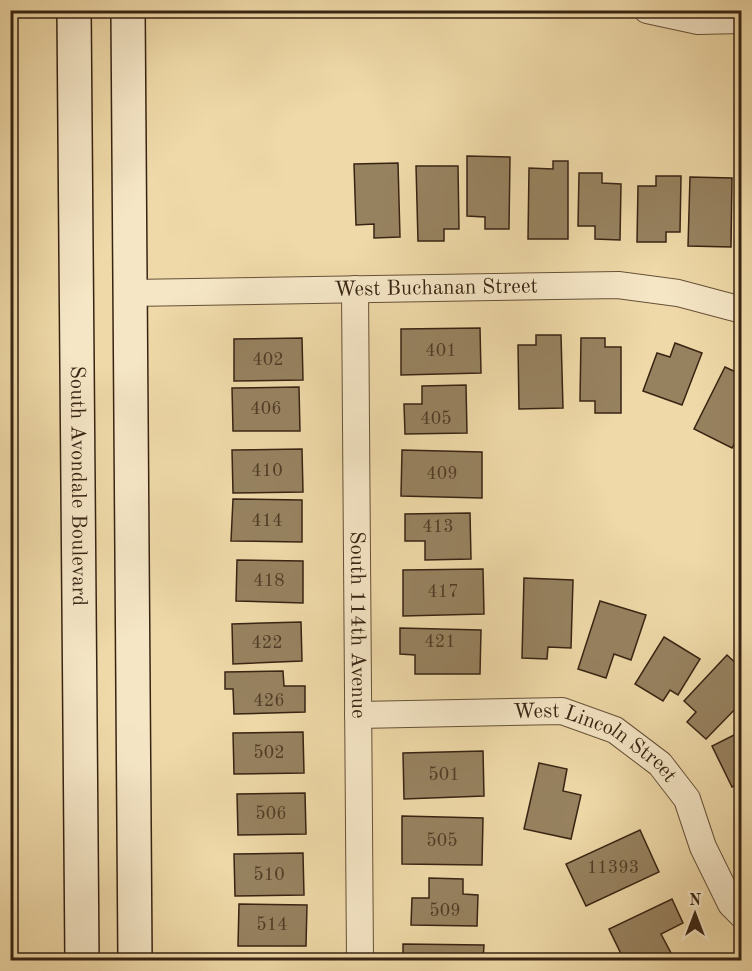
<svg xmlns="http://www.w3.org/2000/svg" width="752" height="971" font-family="'Old Standard TT',serif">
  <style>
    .building { fill: #978260; stroke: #382413; stroke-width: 1.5 }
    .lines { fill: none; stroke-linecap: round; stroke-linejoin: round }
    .minor-casing { stroke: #665138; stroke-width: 28 }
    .secondary-casing { stroke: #382413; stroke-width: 36 }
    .minor { stroke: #f5e6c6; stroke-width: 26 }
    .secondary { stroke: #f5e6c6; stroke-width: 33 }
    .labels { text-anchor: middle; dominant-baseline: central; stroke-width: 4.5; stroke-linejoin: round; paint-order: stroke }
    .number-label { font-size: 18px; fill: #503c26 }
    .street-label { font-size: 21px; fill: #382413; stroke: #f5e6c6 }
  </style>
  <rect width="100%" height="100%" fill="#efd9a8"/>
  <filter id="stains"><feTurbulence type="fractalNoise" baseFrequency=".00333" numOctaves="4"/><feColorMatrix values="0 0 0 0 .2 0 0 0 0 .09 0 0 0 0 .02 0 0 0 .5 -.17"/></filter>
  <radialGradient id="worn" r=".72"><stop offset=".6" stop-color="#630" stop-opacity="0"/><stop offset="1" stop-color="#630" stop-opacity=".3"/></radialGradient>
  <g class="building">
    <polygon points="467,156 510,157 509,229 485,229 485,217 467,216"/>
    <polygon points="553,161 568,161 568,239 528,239 529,168 553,169"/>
    <polygon points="398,163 400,237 374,238 374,224 356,225 354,164"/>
    <polygon points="416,166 458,166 459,229 444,229 444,241 418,241"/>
    <polygon points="579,173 602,173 602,183 621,184 620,240 595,239 595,226 578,226"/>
    <polygon points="656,176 681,176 680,232 666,232 666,242 637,242 638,186 656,186"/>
    <polygon points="690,177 732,178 731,247 688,246"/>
    <polygon points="480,328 481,373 401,375 401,329"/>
    <polygon points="536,335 561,335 563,408 519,409 518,345 536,345"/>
    <polygon points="302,338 303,380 234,381 234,339"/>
    <polygon points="581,338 605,338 605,347 621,347 621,413 595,413 595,401 580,401"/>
    <polygon points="675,343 702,353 682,405 643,391 657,353 670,357"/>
    <polygon points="725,367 742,375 742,429 732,448 694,429"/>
    <polygon points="466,385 467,433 405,434 404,404 422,404 422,386"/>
    <polygon points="299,387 300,431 233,431 232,388"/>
    <polygon points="302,449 303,492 233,493 232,450"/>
    <polygon points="402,450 482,452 482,498 401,496"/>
    <polygon points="233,499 302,500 302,542 231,541"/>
    <polygon points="470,513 471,559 425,560 425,541 405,541 405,514"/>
    <polygon points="237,560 303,561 303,603 236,601"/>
    <polygon points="483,569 484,614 403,616 403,570"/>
    <polygon points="524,578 573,580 571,648 548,647 547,659 522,658"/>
    <polygon points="600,601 646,615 631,660 614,654 606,678 578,669"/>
    <polygon points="301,622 302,661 233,664 232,624"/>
    <polygon points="400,628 481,630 480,674 415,674 415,655 400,654"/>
    <polygon points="664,637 700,659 678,695 670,690 663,701 635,684"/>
    <polygon points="727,655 742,669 742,702 706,739 687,722 696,712 684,701"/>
    <polygon points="283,671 284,686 305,686 305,712 234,714 233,689 225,689 225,672"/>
    <polygon points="742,731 742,782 732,787 712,746"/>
    <polygon points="303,732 304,773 234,774 233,733"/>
    <polygon points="483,751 484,796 404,799 403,753"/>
    <polygon points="539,763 567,769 563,791 581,795 571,839 524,829"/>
    <polygon points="305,793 306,834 238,835 237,794"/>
    <polygon points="402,816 483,818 482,865 402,864"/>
    <polygon points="640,830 659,872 586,906 566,864"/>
    <polygon points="303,853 304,895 235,896 234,854"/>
    <polygon points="429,878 463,879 463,894 478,895 477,926 411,925 412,898 429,898"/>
    <polygon points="672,899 683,923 661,934 671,953 655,960 624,960 609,929"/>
    <polygon points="239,904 307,905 306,946 238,946"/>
    <polygon points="403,944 484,945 483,960 403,960"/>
    <polygon points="680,954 686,960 673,960"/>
  </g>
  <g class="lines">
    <defs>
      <g id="minor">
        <polyline points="647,10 698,21 742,20"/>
        <path id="s1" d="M 355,289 L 360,960"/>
        <path id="s2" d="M 130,293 L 618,285 L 678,293 L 742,310"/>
        <path id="s3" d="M 358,715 L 562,711 L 615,730 L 660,764 L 687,799 L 703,847 L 731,904 L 742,915"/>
      </g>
      <g id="secondary">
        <path id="s4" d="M 74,10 L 82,960"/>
        <polyline points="128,10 135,960"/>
      </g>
    </defs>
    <use href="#minor" class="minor-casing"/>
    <use href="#secondary" class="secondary-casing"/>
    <use href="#minor" class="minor"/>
    <use href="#secondary" class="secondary"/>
  </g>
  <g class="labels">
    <g class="number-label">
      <text x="441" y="351">401</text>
      <text x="268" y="360">402</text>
      <text x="266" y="409">406</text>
      <text x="436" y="419">405</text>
      <text x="267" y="471">410</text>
      <text x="442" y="474">409</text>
      <text x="267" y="521">414</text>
      <text x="438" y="527">413</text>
      <text x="269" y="581">418</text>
      <text x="443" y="592">417</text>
      <text x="440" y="642">421</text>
      <text x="267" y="643">422</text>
      <text x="269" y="701">426</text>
      <text x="269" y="753">502</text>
      <text x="444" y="775">501</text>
      <text x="271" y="814">506</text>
      <text x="442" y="841">505</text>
      <text x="613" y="868">11393</text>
      <text x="269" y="875">510</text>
      <text x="445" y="911">509</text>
      <text x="272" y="925">514</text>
    </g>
    <g class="street-label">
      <text stroke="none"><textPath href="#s2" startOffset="306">West Buchanan Street</textPath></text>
      <text stroke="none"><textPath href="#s4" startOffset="476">South Avondale Boulevard</textPath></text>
      <text stroke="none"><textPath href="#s1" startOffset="336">South 114th Avenue</textPath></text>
      <text stroke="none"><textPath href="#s3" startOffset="246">West Lincoln Street</textPath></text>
    </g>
  </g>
  <rect width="752" height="971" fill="none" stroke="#efd9a8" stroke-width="36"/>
  <rect x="12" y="12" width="728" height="947" fill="none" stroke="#382413" stroke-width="3"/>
  <rect x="18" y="18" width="716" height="935" fill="none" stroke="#382413" stroke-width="1.5"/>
  <g transform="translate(695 914)" stroke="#f5e6c6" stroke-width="4.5" paint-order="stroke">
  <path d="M0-4.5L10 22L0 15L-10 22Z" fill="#382413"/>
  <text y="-9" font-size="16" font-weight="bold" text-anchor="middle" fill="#382413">N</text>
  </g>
  <rect width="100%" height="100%" filter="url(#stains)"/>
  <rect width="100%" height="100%" fill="url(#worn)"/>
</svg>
